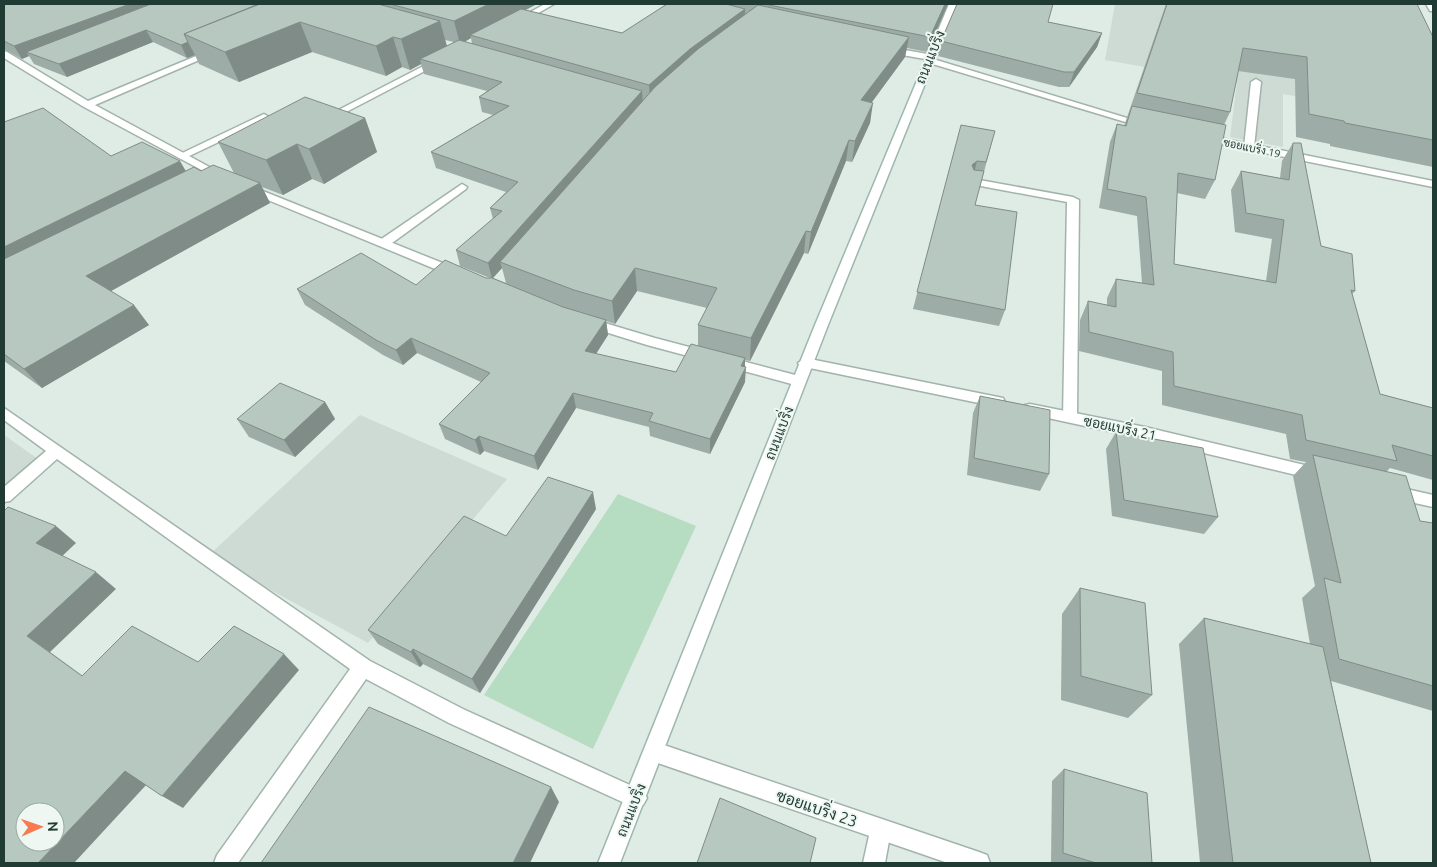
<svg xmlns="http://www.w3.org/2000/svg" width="1437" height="867" font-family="Ubuntu,Sarabun,sans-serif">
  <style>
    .built { fill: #cddbd4 }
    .green { fill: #b6ddc1 }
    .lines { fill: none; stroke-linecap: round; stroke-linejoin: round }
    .service-casing { stroke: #a2b3ac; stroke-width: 3 }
    .minor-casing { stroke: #a2b3ac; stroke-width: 3 }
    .secondary-casing { stroke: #9db7ae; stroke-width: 3 }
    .service { fill: #fff; fill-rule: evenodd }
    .minor { fill: #fff; fill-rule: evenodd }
    .secondary { fill: #fff; fill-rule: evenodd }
    .wall { fill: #9daca6; fill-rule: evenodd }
    .shaded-wall { fill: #808c87 }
    .building { fill: #b7c8c1; stroke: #808c87; fill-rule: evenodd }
    .labels { text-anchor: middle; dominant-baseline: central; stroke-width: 4; stroke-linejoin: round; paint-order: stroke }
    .far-street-label { font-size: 11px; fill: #1f3b34; stroke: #eff7f3 }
    .street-label { font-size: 14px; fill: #1f3b34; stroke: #eff7f3 }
    .near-street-label { font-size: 16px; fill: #1f3b34; stroke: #eff7f3 }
  </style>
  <rect width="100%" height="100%" fill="#dfebe5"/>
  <g class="built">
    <polygon points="1115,4 1313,4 1347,105 1283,94 1283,147 1230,137 1237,83 1105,60"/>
    <polygon points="360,415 507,479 368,643 208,556"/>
    <polygon points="4,435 38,459 4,488"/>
  </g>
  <polygon class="green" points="618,494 696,526 593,749 484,695"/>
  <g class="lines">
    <defs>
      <g id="service">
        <polygon points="1256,79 1261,82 1254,147 1249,150 1244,147 1251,82"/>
        <polygon points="264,114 269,117 267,119 185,158 181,159 176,156"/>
        <polygon points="974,179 1073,197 1079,200 1077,417 1075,421 1065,421 1063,417 1067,202 970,184 969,182"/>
        <polygon points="462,184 467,187 466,189 388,246 380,246 380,240"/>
        <polygon points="880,819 888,822 891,830 885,863 863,863 872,822"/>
      </g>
      <g id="minor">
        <polygon points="545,4 554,4 521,23 514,21"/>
        <polygon points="1426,4 1433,4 1433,11 1430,11"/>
        <polygon points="888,47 933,55 933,59 1150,125 1142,127 926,62 925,59 885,52 885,48"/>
        <polygon points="213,49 220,51 95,105 226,176 226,180 222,181 84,107 4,58 4,51 7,52 88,101"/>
        <polygon points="437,59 444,61 329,121 321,119"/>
        <polygon points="1205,135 1433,181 1433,187 1201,140 1201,136"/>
        <polygon points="248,185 460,270 462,273 456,277 452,276 244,190 244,186"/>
        <polygon points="588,318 655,338 799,376 806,381 799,386 647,345 583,325 581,322 583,319"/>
        <polygon points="805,358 998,397 1003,398 1005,402 1003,406 998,407 800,366 798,363"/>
        <polygon points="1030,404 1145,427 1317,468 1323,470 1325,474 1323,478 1317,480 1145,439 1025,413 1023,409 1025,405"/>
        <polygon points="4,408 370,661 463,709 643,791 647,798 643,805 636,809 629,805 449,723 366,679 238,863 214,863 217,855 350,669 57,459 10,501 4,502 4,487 46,451 4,420"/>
        <polygon points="1393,486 1433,495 1433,507 1387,497 1385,492 1387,487"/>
        <polygon points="655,742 979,852 987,855 990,863 948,863 655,762 648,759 645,752 648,745"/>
      </g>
      <polygon id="secondary" points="949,4 957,4 828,325 620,863 598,863 815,325"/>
    </defs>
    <use href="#service" class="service-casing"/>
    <use href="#minor" class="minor-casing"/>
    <use href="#secondary" class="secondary-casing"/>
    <use href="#service" class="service"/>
    <use href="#minor" class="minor"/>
    <use href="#secondary" class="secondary"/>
  </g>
  <g class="wall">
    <path d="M 4,4 L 256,5 L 260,4 L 537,4 L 525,10 L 622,33 L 667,4 L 948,4 L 927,52 L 907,48 L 905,57 L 872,102 L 870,123 L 852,162 L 846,161 L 808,254 L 804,253 L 750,361 L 745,360 L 745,382 L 710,454 L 650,436 L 649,427 L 576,408 L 538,470 L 484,451 L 480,455 L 445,439 L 439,424 L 481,382 L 417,353 L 403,365 L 383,355 L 305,305 L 297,289 L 416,285 L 490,278 L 460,266 L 456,250 L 493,219 L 490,208 L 506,192 L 436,168 L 431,152 L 493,115 L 482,112 L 479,97 L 487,91 L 424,74 L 421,64 L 410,70 L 402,67 L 386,76 L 312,52 L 239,82 L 199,64 L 195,55 L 187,58 L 153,42 L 67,77 L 34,64 L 29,56 L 22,59 L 4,49 ZM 471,38 L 472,44 L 465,42 ZM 445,40 L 454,42 L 447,46 ZM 502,268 L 506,283 L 493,278 ZM 637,291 L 707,308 L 698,325 L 698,346 L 676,372 L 596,354 L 608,335 L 606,321 L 615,324 Z"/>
    <polygon points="1166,4 1415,4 1433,37 1433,167 1330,146 1330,144 1296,137 1295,79 1238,71 1230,112 1224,125 1215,180 1205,199 1177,193 1174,264 1266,281 1272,239 1235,232 1231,190 1241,171 1280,178 1282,161 1293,143 1321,246 1355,291 1352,294 1380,394 1433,408 1433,480 1390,468 1386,472 1420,521 1433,523 1433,711 1331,681 1371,863 1200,863 1179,644 1204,618 1310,644 1302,598 1315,586 1293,476 1306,462 1290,459 1286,434 1162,405 1162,371 1079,351 1080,320 1088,301 1107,305 1107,298 1116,279 1142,283 1137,216 1099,208 1110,142 1117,124 1124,126"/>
    <polygon points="1048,22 1102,33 1097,47 1069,87 1059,87 938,56 941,41"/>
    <polygon points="365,118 377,152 324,184 312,179 283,195 262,187 270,203 111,291 149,325 42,388 4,361 4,122 111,156 186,171 201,171 234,173 218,142"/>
    <polygon points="961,125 995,131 975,205 1005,310 999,326 913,309"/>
    <polygon points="980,396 1049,474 1040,491 967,475 973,413"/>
    <polygon points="325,402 335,419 295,457 249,437 237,419"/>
    <polygon points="1116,432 1218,517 1204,534 1112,516 1106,449"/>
    <polygon points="596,509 480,693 423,664 420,667 378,644 368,630"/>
    <polygon points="1080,588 1152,695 1128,718 1061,700 1062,614"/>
    <polygon points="1064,769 1152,863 1051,863 1052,781"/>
  </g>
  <g class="shaded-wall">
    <polygon points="130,4 169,4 26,52 29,56 22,59 14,46"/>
    <polygon points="489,4 537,4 475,36 470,35 471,38 460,44 454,21"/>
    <polygon points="945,4 948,4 927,52 930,37"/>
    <polygon points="745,9 745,22 650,99 649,85 690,49"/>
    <polygon points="440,21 448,50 420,59 421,64 410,70 401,39"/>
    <polygon points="300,22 312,52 239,82 225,52"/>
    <polygon points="146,30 153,42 67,77 59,64"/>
    <polygon points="1102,33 1097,47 1069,87 1074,72"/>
    <polygon points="393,37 402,67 386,76 376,46"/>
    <polygon points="909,37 905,57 858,121 861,100"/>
    <polygon points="188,42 195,55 187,58 181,45"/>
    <polygon points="642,91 643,106 500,262 502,268 492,279 488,263"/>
    <polygon points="873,103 870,123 852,162 855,141"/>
    <polygon points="365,118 377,152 324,184 309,149"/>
    <polygon points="849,140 846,161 808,254 811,232"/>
    <polygon points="297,144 312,179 283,195 266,160"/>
    <polygon points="180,161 191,180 4,275 4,247"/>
    <polygon points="977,161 973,177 972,165"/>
    <polygon points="260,183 270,203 102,296 86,276"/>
    <polygon points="806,231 804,253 750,361 751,338"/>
    <polygon points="635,268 637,291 615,324 612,301"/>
    <polygon points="134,305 149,325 42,388 24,369"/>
    <polygon points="606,320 608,335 588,366 585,351"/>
    <polygon points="411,338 417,353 403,365 396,350"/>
    <polygon points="745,358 745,369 746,367 745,382 710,454 710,439"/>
    <polygon points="573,393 576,408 538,470 534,456"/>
    <polygon points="325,402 335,419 295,457 284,440"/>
    <polygon points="479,436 484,451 480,455 475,440"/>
    <polygon points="593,492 596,509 480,693 472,679"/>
    <polygon points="56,526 76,543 57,561 36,543"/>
    <polygon points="96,572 116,589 50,652 104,691 27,636"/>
    <polygon points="413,649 423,664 420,667 411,652"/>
    <polygon points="284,654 299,670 183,808 162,796"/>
    <polygon points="125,771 147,784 74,863 38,863"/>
    <polygon points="551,787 559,802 530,863 513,863"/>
  </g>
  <g class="building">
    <polygon points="4,4 130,4 14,46 4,41"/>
    <polygon points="151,4 252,4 256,5 184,34 188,42 181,45 146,30 59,64 26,52"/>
    <polygon points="260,4 378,4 440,21 401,39 393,37 376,46 300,22 225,52 184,34"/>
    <polygon points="390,4 489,4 454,21"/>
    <polygon points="667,4 726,4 745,9 690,49 649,85 470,35 521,9 622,33"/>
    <polygon points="764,4 945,4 930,37"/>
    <polygon points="957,4 1053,4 1048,22 1102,33 1074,72 1064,72 941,41"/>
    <polygon points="1167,4 1417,4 1433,37 1433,140 1345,123 1344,121 1309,114 1307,57 1243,48 1230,112 1137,93"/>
    <polygon points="758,5 909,37 861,100 873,103 855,141 849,140 811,232 806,231 751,338 698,325 717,288 635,268 612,301 574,290 500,262 655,87 698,49"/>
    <polygon points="459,40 642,91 488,263 456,250 502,211 490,208 518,182 431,152 509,106 479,97 502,82 420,59"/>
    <polygon points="305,97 365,118 309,149 297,144 266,160 218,142"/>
    <polygon points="1132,106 1226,125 1215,180 1178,173 1174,264 1276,283 1284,220 1246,213 1241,171 1289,180 1293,143 1301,143 1321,246 1352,254 1355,291 1351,290 1380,394 1433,408 1433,456 1392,445 1397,461 1306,440 1302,415 1174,386 1173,352 1089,332 1088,301 1116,307 1116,279 1154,285 1146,197 1107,189 1117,124 1126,126"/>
    <polygon points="43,108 111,156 142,142 180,161 4,247 4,122"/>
    <polygon points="961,125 995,131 986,162 977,161 972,165 974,170 984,171 975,205 1017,212 1005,310 917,292"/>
    <polygon points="213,165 260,183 86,276 134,305 24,369 4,354 4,259 194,167 201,171"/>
    <polygon points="361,253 416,285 445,260 486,278 492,278 563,307 606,320 585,351 676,372 691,344 745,358 741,366 746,367 710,439 649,421 653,413 573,393 534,456 479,436 475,440 439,424 490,373 411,338 396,350 376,340 297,289"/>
    <polygon points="280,383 325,402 284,440 237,419"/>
    <polygon points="980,396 1050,410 1049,474 974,458"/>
    <polygon points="1116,432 1203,448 1218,517 1124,500"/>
    <polygon points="1313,455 1406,476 1420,521 1433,523 1433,686 1339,659 1324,578 1341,583"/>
    <polygon points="548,477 593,492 472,679 413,649 411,652 368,630 464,516 506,536"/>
    <path d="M 8,507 L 56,526 L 36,543 L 96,572 L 27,636 L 82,676 L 132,626 L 198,662 L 234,626 L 284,654 L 162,796 L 125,771 L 38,863 L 4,863 L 4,511 ZM 25,812 L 55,812 L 55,842 L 25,842 Z"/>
    <polygon points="1080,588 1145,603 1152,695 1081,676"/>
    <polygon points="1204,618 1323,647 1371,863 1233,863"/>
    <polygon points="369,707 551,787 513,863 261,863"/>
    <polygon points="1064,769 1147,793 1152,863 1096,863 1063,853"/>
    <polygon points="720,798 816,838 810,863 697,863"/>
  </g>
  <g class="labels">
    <g class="far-street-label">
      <text transform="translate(1252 148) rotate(12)">ซอยแบริ่ง 19</text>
    </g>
    <g class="street-label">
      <text transform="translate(930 57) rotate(-68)">ถนนแบริ่ง</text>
      <text transform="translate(1120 428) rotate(12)">ซอยแบริ่ง 21</text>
      <text transform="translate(779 433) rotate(-69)">ถนนแบริ่ง</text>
      <text transform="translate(631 810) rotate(-68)">ถนนแบริ่ง</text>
    </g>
    <g class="near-street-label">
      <text transform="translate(817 808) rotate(19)">ซอยแบริ่ง 23</text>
    </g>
  </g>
  <rect width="1437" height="867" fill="none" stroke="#1f3b34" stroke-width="10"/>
  <g transform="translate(40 827) rotate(88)"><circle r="24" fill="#eff7f3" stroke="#9caca7"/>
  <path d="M0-4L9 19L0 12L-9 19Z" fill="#f77a50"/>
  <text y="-8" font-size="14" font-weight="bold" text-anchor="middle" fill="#1f3b34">N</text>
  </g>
</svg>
